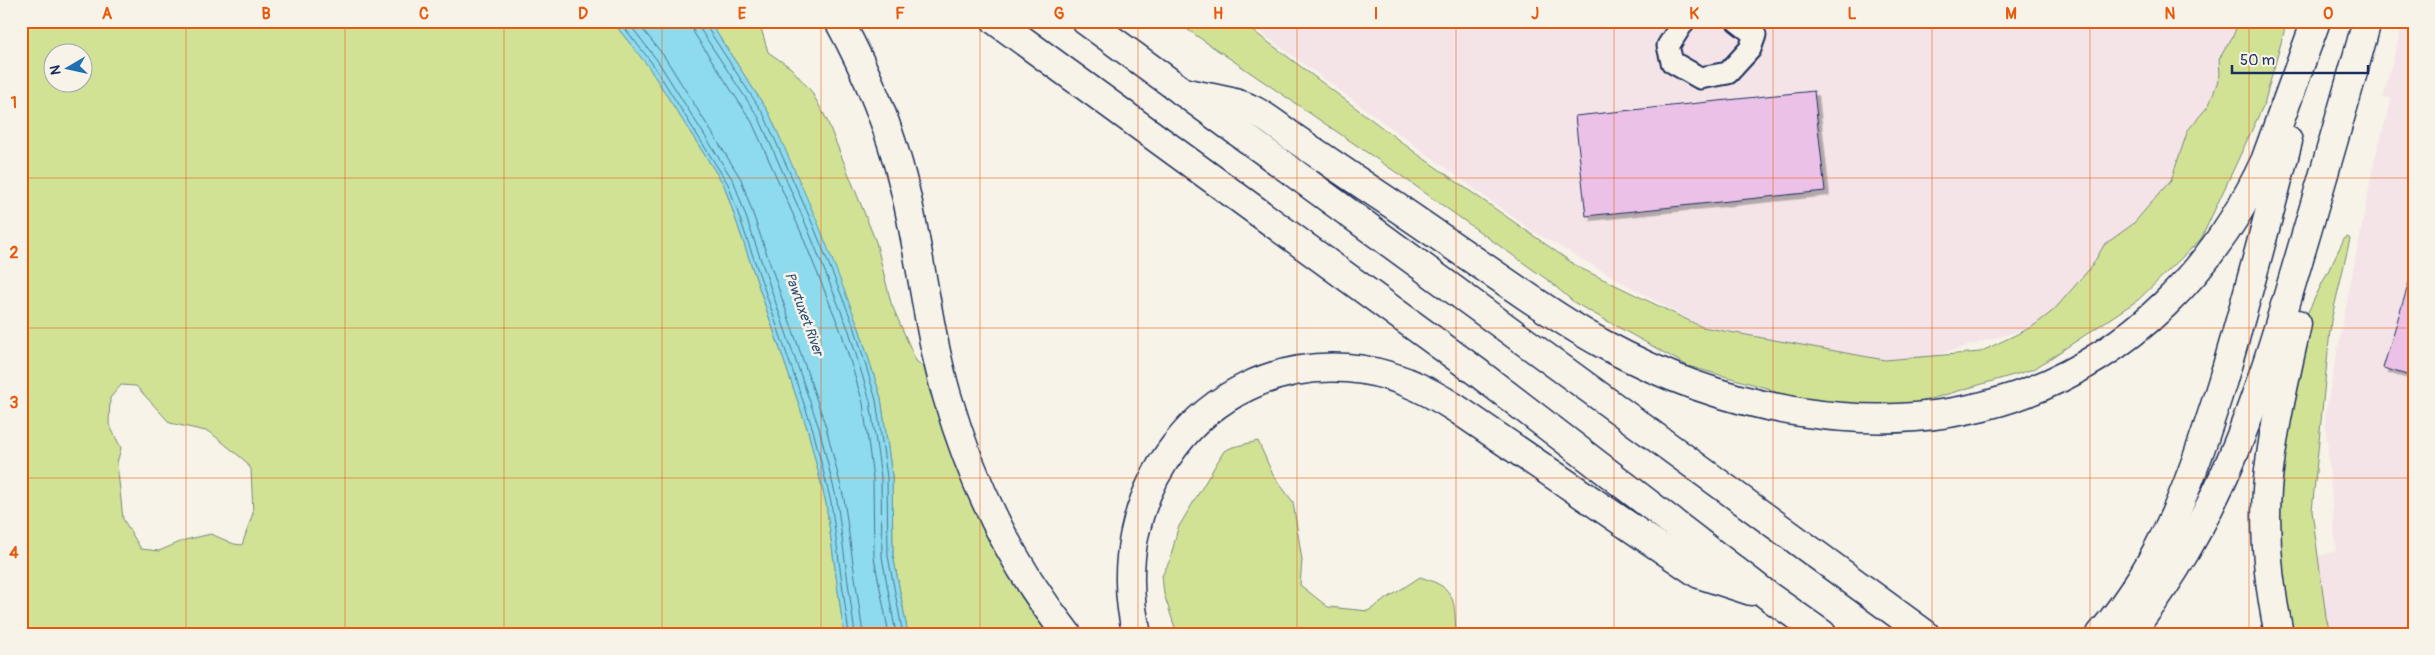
<svg xmlns="http://www.w3.org/2000/svg" width="2435" height="655" font-family="Pangolin,sans-serif">
  <style>
    .built { fill: #f4e4e8 }
    .green { fill: #d2e295; stroke: #76887a; fill-rule: evenodd }
    .water { fill: #8ddbec; stroke: #5f96b3 }
    .lines { fill: none; stroke-linecap: round; stroke-linejoin: round }
    .shore { stroke: #497497; stroke-width: 1 }
    .building { fill: #ecc1e7; stroke: #1b2f5e; filter: url(#shadow) }
    .minor-casing { stroke: #1b2f5e; stroke-width: 25 }
    .highway-casing { stroke: #1b2f5e; stroke-width: 31 }
    .minor { stroke: #f7f3e8; stroke-width: 21 }
    .highway { stroke: #f7f3e8; stroke-width: 28 }
    .grid { fill: none; stroke: #e8590c; stroke-width: 1; stroke-opacity: 0.55 }
    .labels { text-anchor: middle; dominant-baseline: central; stroke-width: 5; stroke-linejoin: round; paint-order: stroke }
    .water-label { font-size: 14px; font-style: italic; fill: #32517a; stroke: #f7f3e8 }
    .neatline { fill: none; stroke: #e8590c; stroke-width: 2 }
    .grid-label { font-size: 16px; text-anchor: middle; font-weight: bold; fill: #e8590c }
  </style>
  <defs>
    <filter id="shadow"><feDropShadow dx="4.5" dy="4.5" stdDeviation="0" flood-color="#0004"/></filter>
  </defs>
  <rect width="100%" height="100%" fill="#f7f3e8"/>
  <filter id="ink" filterUnits="userSpaceOnUse"><feTurbulence type="fractalNoise" baseFrequency=".02" numOctaves="2"/><feDisplacementMap in="SourceGraphic" scale="10" xChannelSelector="R" yChannelSelector="G"/><feConvolveMatrix kernelMatrix="1 2 1 2 8 2 1 2 1" color-interpolation-filters="sRGB"/></filter>
  <g filter="url(#ink)">
    <g class="built">
      <polygon points="1245,21 2281,21 2273,57 2068,317 1891,368 1723,339 1532,231"/>
      <polygon points="2403,21 2414,21 2414,634 2331,634 2326,617 2318,556 2336,551 2325,415 2375,158 2392,98 2383,97"/>
    </g>
    <g class="green">
      <path d="M 21,21 L 612,21 L 648,66 L 724,185 L 808,431 L 826,503 L 844,634 L 21,634 ZM 52,52 L 82,52 L 82,82 L 52,82 ZM 121,385 L 136,386 L 170,423 L 210,432 L 244,460 L 251,469 L 253,513 L 242,545 L 234,544 L 211,534 L 185,540 L 159,551 L 141,549 L 123,519 L 117,463 L 121,448 L 109,424 L 110,398 Z"/>
      <polygon points="709,21 759,21 768,52 791,68 811,91 826,118 876,242 891,303 916,361 924,367 930,393 981,516 1056,634 908,634 893,555 892,476 881,398 859,328 769,113"/>
      <polygon points="1175,21 1240,21 1420,156 1578,267 1702,327 1885,360 1980,352 2032,327 2054,310 2092,266 2104,245 2133,224 2171,180 2188,130 2209,105 2220,75 2219,59 2233,36 2239,21 2287,21 2264,104 2201,239 2138,300 2034,369 1903,407 1791,401 1770,389 1688,366 1575,303 1549,281 1400,175"/>
      <polygon points="2348,237 2350,239 2331,321 2312,511 2326,617 2331,634 2285,634 2273,481 2303,322 2344,239"/>
      <path d="M 1258,441 L 1273,475 L 1293,502 L 1302,560 L 1300,585 L 1328,607 L 1368,611 L 1420,577 C 1457,588 1454,599 1456,634 L 1177,634 L 1164,594 L 1162,576 L 1170,560 L 1178,528 L 1224,451 L 1233,447 Z"/>
    </g>
    <polygon class="water" points="612,21 709,21 769,113 818,223 859,328 881,398 892,476 893,555 908,634 844,634 826,503 808,431 724,185 648,66"/>
    <g class="lines">
      <g class="shore">
        <polyline points="619,21 652,63 728,184 813,430 831,502 849,634"/>
        <polyline points="627,21 657,60 734,182 819,428 837,501 855,634"/>
        <polyline points="636,21 664,56 741,179 826,427 844,499 863,634"/>
        <polyline points="691,21 694,33 752,122 800,230 842,334 863,403 873,478 874,558 889,634"/>
        <polyline points="698,21 700,29 759,118 807,227 849,331 870,401 881,477 882,557 896,634"/>
        <polyline points="705,21 706,26 764,115 813,225 855,329 876,400 887,477 888,556 903,634"/>
      </g>
    </g>
    <g class="building">
      <polygon points="1814,91 1825,191 1586,216 1575,116"/>
      <polygon points="2410,279 2414,279 2414,377 2383,368"/>
    </g>
    <g class="lines">
      <defs>
        <polyline id="minor" points="1684,21 1668,46 1672,62 1700,78 1728,73 1750,49 1755,35 1737,21"/>
        <g id="highway">
          <path d="M 839,21 C 867,72 890,129 904,186 C 921,255 927,327 947,396 C 972,482 1011,564 1067,634"/>
          <polyline points="996,21 1477,372 1771,598 1822,634"/>
          <polyline points="1086,21 1925,634"/>
          <path d="M 1183,92 C 1203,97 1233,100 1251,109 C 1266,116 1280,128 1294,138 C 1325,159 1357,181 1389,202 C 1431,231 1474,260 1516,289 C 1544,308 1573,328 1603,344 C 1726,411 1880,443 2017,396 C 2131,356 2215,269 2265,161 L 2316,21"/>
          <path d="M 1137,634 C 1102,498 1202,358 1347,368 C 1388,371 1423,387 1457,409 L 1699,574 L 1751,591"/>
          <path d="M 2101,634 C 2165,558 2193,476 2222,383 C 2246,303 2267,222 2288,141"/>
          <path d="M 2129,634 C 2218,523 2258,399 2297,265 C 2321,184 2345,103 2367,21"/>
          <path d="M 2279,634 C 2269,587 2264,536 2267,489 C 2272,433 2285,379 2297,324"/>
        </g>
      </defs>
      <use href="#minor" class="minor-casing"/>
      <use href="#highway" class="highway-casing"/>
      <use href="#minor" class="minor"/>
      <use href="#highway" class="highway"/>
    </g>
  </g>
  <path class="grid" d="M 186,21 L 186,634M 345,21 L 345,634M 504,21 L 504,634M 662,21 L 662,634M 821,21 L 821,634M 980,21 L 980,634M 1138,21 L 1138,634M 1297,21 L 1297,634M 1456,21 L 1456,634M 1614,21 L 1614,634M 1773,21 L 1773,634M 1932,21 L 1932,634M 2090,21 L 2090,634M 2249,21 L 2249,634M 21,178 L 2414,178M 21,328 L 2414,328M 21,478 L 2414,478"/>
  <g class="labels">
    <g class="water-label">
      <text transform="translate(804 314) rotate(70)">Pawtuxet River</text>
    </g>
  </g>
  <rect width="2435" height="655" fill="none" stroke="#f7f3e8" stroke-width="55"/>
  <g transform="translate(68 68) rotate(261)"><circle r="24" fill="#f7f3e8" stroke="#9fa5b1"/>
  <path d="M0-4L9 19L0 12L-9 19Z" fill="#1f6fb2"/>
  <text y="-8" font-size="14" font-weight="bold" text-anchor="middle" fill="#1b2f5e">N</text>
  </g>
  <path d="M2232 65v8h136v-8" fill="none" stroke="#1b2f5e" stroke-width="2.5"/>
  <text x="2240" y="65" font-size="15" fill="#1b2f5e" stroke="#f7f3e8" stroke-width="4" paint-order="stroke">50 m</text>
  <rect x="28" y="28" width="2380" height="600" class="neatline"/>
  <g class="grid-label">
    <text x="107" y="19">A</text>
    <text x="266" y="19">B</text>
    <text x="424" y="19">C</text>
    <text x="583" y="19">D</text>
    <text x="742" y="19">E</text>
    <text x="900" y="19">F</text>
    <text x="1059" y="19">G</text>
    <text x="1218" y="19">H</text>
    <text x="1376" y="19">I</text>
    <text x="1535" y="19">J</text>
    <text x="1694" y="19">K</text>
    <text x="1852" y="19">L</text>
    <text x="2011" y="19">M</text>
    <text x="2170" y="19">N</text>
    <text x="2328" y="19">O</text>
    <text x="14" y="108">1</text>
    <text x="14" y="258">2</text>
    <text x="14" y="408">3</text>
    <text x="14" y="558">4</text>
  </g>
</svg>
